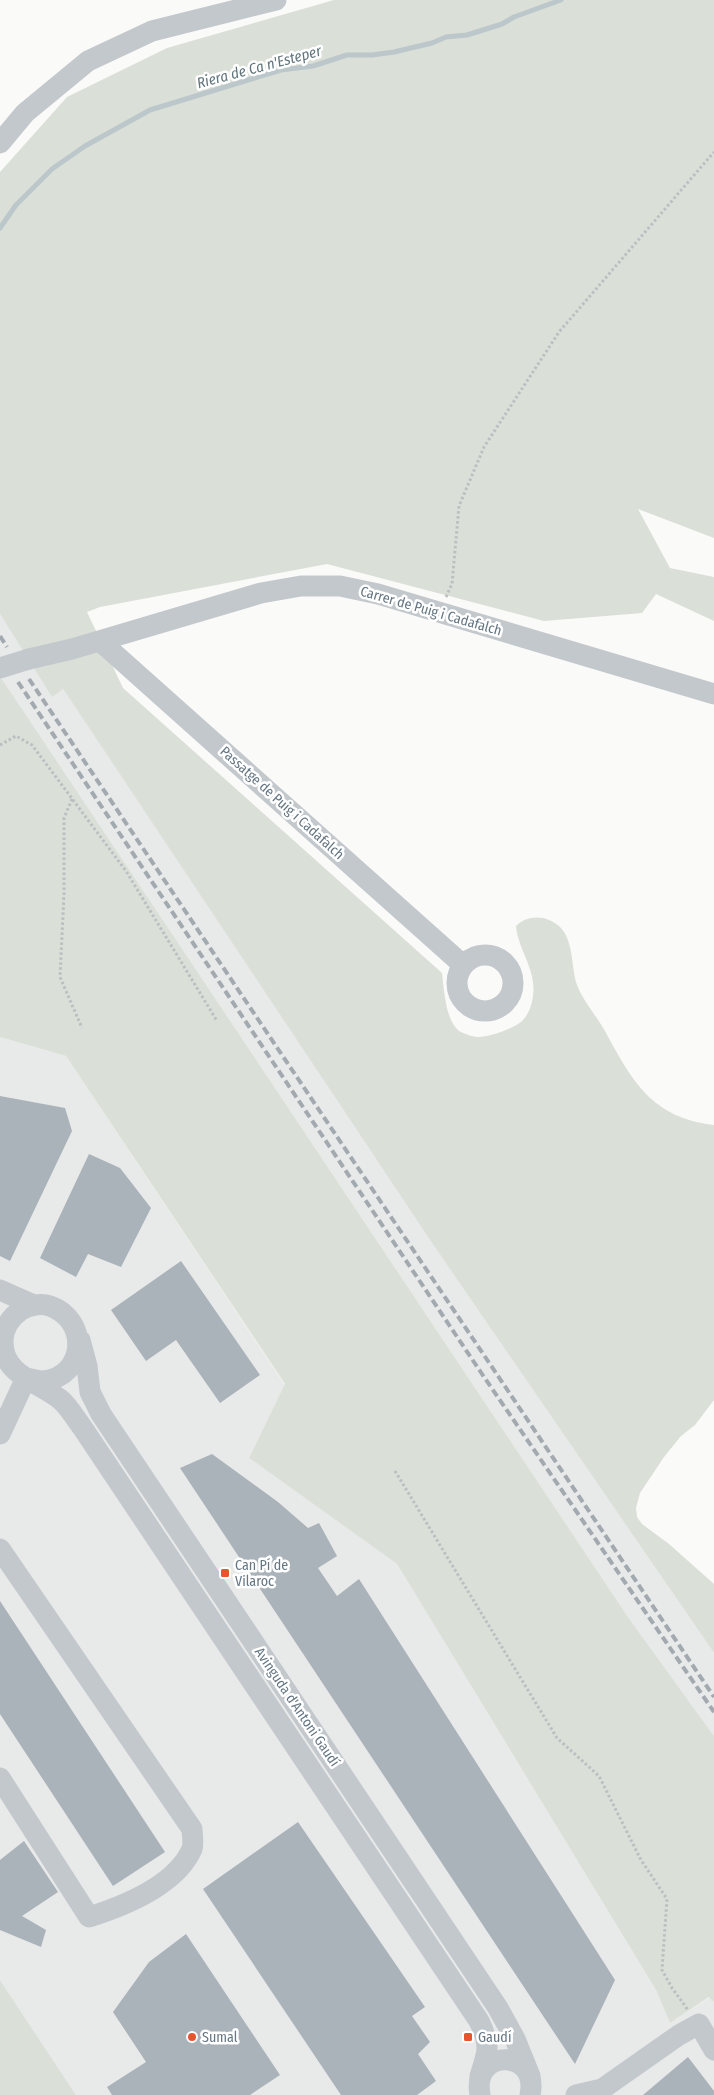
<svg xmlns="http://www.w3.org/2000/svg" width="714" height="2095" font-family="'Fira Sans Condensed',sans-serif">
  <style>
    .built { fill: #e8e9e9 }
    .green { fill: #dadfd7 }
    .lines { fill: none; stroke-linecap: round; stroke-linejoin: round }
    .stream { stroke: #bbc7cb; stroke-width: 5 }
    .building { fill: #aab3b9 }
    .path { stroke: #bbbfc2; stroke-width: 3; stroke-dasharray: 2.5 2.5; stroke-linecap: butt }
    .minor { stroke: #c3c8cc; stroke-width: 21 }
    .rail { stroke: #a2aab0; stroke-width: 4; stroke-dasharray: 8 4; stroke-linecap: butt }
    .minor-bridge { stroke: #c3c8cc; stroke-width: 21 }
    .poi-dot { fill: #e4572e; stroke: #fff; stroke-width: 2 }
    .labels { text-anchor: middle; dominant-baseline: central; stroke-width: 5; stroke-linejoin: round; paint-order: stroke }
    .street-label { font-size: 14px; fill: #657683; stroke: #fff }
    .poi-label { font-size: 14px; fill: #657683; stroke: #fff; text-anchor: start }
    .water-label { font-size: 15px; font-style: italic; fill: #60757c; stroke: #fff }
  </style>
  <rect width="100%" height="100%" fill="#fafaf8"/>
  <g class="built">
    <polygon points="0,614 52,696 63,689 432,1243 714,1653 714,1736 628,1617 0,676"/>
    <polygon points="0,1037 66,1056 285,1385 249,1458 397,1564 656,1990 670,2023 710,1997 714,2002 714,2095 76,2095 0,1980"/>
  </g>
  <g class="green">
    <path d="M 334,0 L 714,0 L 714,538 L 638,509 L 670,568 L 714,577 L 714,621 L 656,594 L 642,613 L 544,621 L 327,564 L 100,607 L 87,612 L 123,688 L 442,973 C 444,989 445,1019 459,1031 C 462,1033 473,1037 477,1037 C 487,1038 516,1028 523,1020 C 529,1014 532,1004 533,996 C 537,970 518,950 516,926 C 528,914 547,915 560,927 C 574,941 571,967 577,985 C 583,1001 596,1015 605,1031 C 632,1081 652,1118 714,1125 L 714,1400 L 695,1425 L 681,1436 L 664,1457 L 640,1493 L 636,1508 L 637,1517 L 642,1524 L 669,1544 L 714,1584 L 714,1653 L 432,1243 L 63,689 L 52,697 L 0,614 L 0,172 L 67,97 L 167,48 Z"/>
    <polygon points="0,676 628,1617 714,1736 714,2002 709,1997 670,2023 656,1990 397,1564 249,1458 285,1384 66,1056 0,1037"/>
    <polygon points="0,1980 76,2095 0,2095"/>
  </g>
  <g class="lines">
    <polyline class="stream" points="0,228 16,205 52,169 85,146 150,110 281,70 313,66 347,55 372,55 394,52 432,43 446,37 467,35 502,24 514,17 561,0"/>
  </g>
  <g class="building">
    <polygon points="0,1096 65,1108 72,1131 10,1261 0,1256"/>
    <polygon points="89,1154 120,1168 151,1208 121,1267 88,1254 76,1277 40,1258"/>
    <polygon points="181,1261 260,1375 220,1403 176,1340 146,1361 111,1310"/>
    <polygon points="212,1454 278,1502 308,1528 319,1523 337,1556 318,1568 337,1596 359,1579 615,1980 575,2064 180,1468"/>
    <polygon points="0,1601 165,1852 113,1886 0,1714"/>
    <polygon points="298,1822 425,2007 412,2016 430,2042 418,2054 436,2081 417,2095 341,2095 203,1889"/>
    <polygon points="24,1841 58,1892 22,1916 46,1930 41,1947 0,1930 0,1860"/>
    <polygon points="186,1934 280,2075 250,2095 112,2095 107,2087 146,2062 113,2012 149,1962"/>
    <polygon points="688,2057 714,2091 714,2095 643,2095"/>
  </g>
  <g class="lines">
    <g class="path">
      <polyline points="446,597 452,584 459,506 484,447 559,332 714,152"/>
      <polyline points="0,745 16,736 32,745 126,871 217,1021"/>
      <polyline points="72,799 64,818 64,894 60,977 82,1028"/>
      <polyline points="395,1471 557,1738 599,1776 641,1860 667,1899 662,1970 672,1988 688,2010"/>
    </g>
    <g class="minor">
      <polyline points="0,143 25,113 88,61 152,31 276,0"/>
      <polyline points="100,641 463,965"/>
      <polyline points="29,659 72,649 261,593 301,586 340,586 378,594 714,694"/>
      <circle cx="485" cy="983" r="28"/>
      <polyline points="0,1290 34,1305"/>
      <polyline points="80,1340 87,1366 90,1392 101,1414 498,2008 515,2039 530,2076"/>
      <path d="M 26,1378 C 32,1379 39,1381 44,1381 C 87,1375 89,1320 50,1306 C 41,1303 29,1305 21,1310 C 10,1318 3,1328 3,1341 C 2,1375 39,1382 61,1400 C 69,1407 75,1418 82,1427 L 479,2021 C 491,2046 488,2051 480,2076"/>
      <polyline points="0,1434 26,1378"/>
      <path d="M 0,1549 L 192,1829 C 192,1835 194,1843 192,1849 C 176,1885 124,1906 89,1917 L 0,1778"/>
      <path d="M 480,2095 C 471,2047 540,2049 530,2095"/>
      <polyline points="576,2095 602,2089 679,2035 699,2024 714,2050"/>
    </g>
    <g class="rail">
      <polyline points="0,636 7,647"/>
      <polyline points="29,679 714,1697"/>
      <polyline points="18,682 482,1374 714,1712"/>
    </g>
    <polyline class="minor-bridge" points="0,668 29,659"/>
  </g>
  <g class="poi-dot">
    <rect x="220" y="1568" width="10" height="10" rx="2.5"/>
    <circle cx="192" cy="2037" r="5"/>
    <rect x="463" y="2032" width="10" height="10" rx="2.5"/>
  </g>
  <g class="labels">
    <g class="street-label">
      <text transform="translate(431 611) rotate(16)">Carrer de Puig i Cadafalch</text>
      <text transform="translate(282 803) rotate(42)">Passatge de Puig i Cadafalch</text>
      <text transform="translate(297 1707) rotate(56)">Avinguda d'Antoni Gaudí</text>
    </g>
    <g class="poi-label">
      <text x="235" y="1565">Can Pí de<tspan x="235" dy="16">Vilaroc</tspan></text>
      <text x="202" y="2037">Sumal</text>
      <text x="478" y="2037">Gaudí</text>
    </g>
    <g class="water-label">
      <text transform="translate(259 67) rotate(-15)">Riera de Ca n'Esteper</text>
    </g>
  </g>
</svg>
